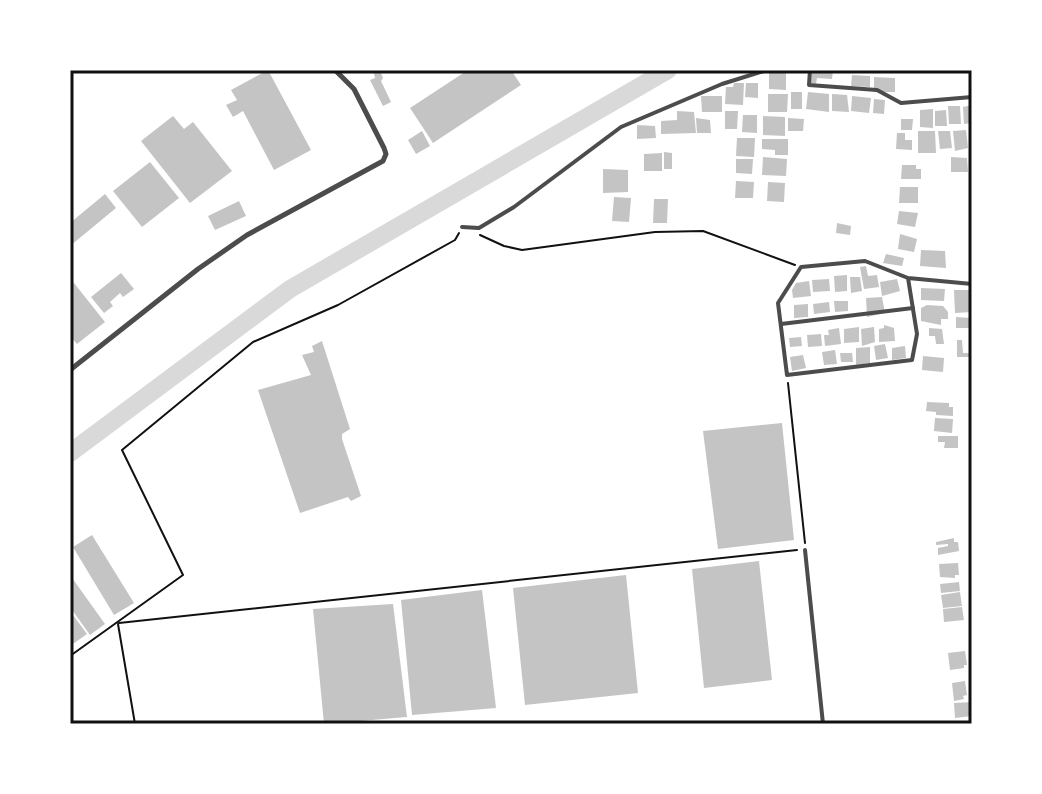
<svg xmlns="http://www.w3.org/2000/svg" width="1042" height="794" font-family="'Open Sans',sans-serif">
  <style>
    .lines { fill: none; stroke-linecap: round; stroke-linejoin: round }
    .river { stroke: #d9d9d9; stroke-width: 18 }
    .building { fill: #c4c4c4 }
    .path { stroke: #111; stroke-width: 2 }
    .minor { stroke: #4c4c4c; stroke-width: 4 }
    .tertiary { stroke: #4c4c4c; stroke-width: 5 }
    .neatline { fill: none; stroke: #111; stroke-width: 3 }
  </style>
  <rect width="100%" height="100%" fill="#fff"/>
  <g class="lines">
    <polyline class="river" points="70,453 290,289 668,70"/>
  </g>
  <g class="building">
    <polygon points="268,70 311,150 274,170 243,111 233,117 226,105 237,100 231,90"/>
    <polygon points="468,70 511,70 521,85 433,143 410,108"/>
    <polygon points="812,70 833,70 832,79 817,78 816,84 811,83"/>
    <polygon points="769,72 786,72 786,90 769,89"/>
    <polygon points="374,73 381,73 383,78 381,81 391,102 383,106 370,80 375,78"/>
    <polygon points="852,75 870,76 870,87 851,86"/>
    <polygon points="874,77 895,78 895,92 874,92"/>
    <polygon points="734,83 744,83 743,105 725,104 726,87 733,87"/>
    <polygon points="746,83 758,83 758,98 745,97"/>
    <rect x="791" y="92" width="11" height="17"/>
    <polygon points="808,92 829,94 829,112 806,109"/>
    <polygon points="768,94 788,94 787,112 768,112"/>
    <polygon points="832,94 847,95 849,112 832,111"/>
    <polygon points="701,96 722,96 722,112 702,112"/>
    <polygon points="852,96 871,98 869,113 851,111"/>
    <polygon points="874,99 885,100 884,114 873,113"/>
    <polygon points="972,105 972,123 964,124 963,107"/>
    <polygon points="948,106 960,106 961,124 949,124"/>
    <polygon points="933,109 933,128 920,127 920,110"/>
    <polygon points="946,110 947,126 935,126 935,111"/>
    <polygon points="677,111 694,112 696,133 661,134 661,121 677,120"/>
    <polygon points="725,111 738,111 737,129 725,129"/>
    <polygon points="743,115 757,115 757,133 742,132"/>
    <polygon points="173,116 184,129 193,122 232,171 190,203 141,141"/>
    <polygon points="763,116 785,117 785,136 763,135"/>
    <polygon points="696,118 710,120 711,133 697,133"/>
    <polygon points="788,118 804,119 803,131 788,131"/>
    <polygon points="901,119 913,119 912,130 901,130"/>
    <polygon points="637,125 655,126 656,138 637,139"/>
    <polygon points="966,130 968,148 955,151 953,131"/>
    <polygon points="422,131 430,146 416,154 408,140"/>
    <polygon points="918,131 935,131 936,153 918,153"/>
    <polygon points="938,131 950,131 952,148 940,149"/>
    <polygon points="897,133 905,133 905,140 912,140 912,150 896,149"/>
    <polygon points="737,138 755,138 754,157 736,156"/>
    <polygon points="762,139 788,139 788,155 775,155 775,150 762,149"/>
    <polygon points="664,152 672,153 672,169 664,169"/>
    <polygon points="662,153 662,171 644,171 644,154"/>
    <polygon points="763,157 787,159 786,176 762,175"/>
    <polygon points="951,157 967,158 968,172 951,172"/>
    <polygon points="736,159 753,159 752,174 736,173"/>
    <polygon points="150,162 179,198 142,227 113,191"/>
    <polygon points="902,165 916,165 916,169 921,169 921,179 901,179"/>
    <polygon points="603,169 628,170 628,192 603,193"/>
    <polygon points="736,181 754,182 753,198 735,198"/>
    <polygon points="768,182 785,183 784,202 767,201"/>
    <polygon points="900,187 918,187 918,203 899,203"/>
    <polygon points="105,194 116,208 70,246 70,223"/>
    <polygon points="614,197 631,198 629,222 612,221"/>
    <polygon points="654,199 668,199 667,223 653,223"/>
    <polygon points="239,201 246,216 215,230 208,216"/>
    <polygon points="899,211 918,213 915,227 897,224"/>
    <polygon points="837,223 851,226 850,235 836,233"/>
    <polygon points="900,234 917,239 914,252 898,249"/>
    <polygon points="921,250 945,251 946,268 920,266"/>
    <polygon points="886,254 904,258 902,266 883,263"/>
    <polygon points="866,266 868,276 877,275 879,287 864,289 860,267"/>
    <polygon points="121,273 134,289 123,297 120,293 110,302 113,306 104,313 91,297"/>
    <polygon points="847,275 847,291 835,292 834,276"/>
    <polygon points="850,277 860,277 862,291 851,293"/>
    <polygon points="70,278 105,322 77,344 70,336"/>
    <polygon points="829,279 830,291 813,292 812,280"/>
    <polygon points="897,279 900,291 882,296 880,282"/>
    <polygon points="809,281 811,296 793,298 792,290 796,283"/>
    <polygon points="921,288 945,289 944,301 921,300"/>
    <polygon points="954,290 972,290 972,312 955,313"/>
    <polygon points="882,297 885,313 867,317 866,298"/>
    <polygon points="834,301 848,301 848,311 835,312"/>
    <polygon points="829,302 830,312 814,314 813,304"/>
    <polygon points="808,304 808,317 794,318 794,305"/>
    <polygon points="927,305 943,306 948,312 948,319 941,319 941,325 921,321 921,308"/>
    <polygon points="956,317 972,318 972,328 956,328"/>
    <polygon points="884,325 894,328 895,341 879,342 879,329 884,328"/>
    <polygon points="859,327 859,342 844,343 844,329"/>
    <polygon points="874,327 875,342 862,346 861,329"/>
    <polygon points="839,328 841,344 825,346 824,335 829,335 828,330"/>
    <polygon points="929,328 942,329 944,344 936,344 935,336 929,336"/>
    <polygon points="821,334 822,346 808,347 807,335"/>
    <polygon points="801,337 802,346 790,347 789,338"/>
    <polygon points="957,340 962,340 963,353 971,353 971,357 957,357"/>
    <polygon points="322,341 350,429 342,434 342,439 361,496 351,501 348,497 300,513 258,390 311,375 302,355 314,352 312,346"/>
    <polygon points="885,344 888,358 876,360 874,346"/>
    <polygon points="905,346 906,358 892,360 892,348"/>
    <polygon points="870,347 870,363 856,365 856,348"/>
    <polygon points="835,350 837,364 824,365 822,352"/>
    <polygon points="840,353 852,353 853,362 841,362"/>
    <polygon points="803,355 806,368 792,371 790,357"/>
    <polygon points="923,356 944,358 943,372 922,370"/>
    <polygon points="927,402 949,403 949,407 953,407 953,416 936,415 936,412 926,411"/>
    <polygon points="935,418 953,419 952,433 934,431"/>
    <polygon points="782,423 794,540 718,549 703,431"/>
    <polygon points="938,436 958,436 958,448 944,448 945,442 938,442"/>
    <polygon points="92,535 134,603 114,615 73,547"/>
    <polygon points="954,538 954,542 958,542 959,551 938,555 938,548 948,546 948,544 936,545 936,542"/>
    <polygon points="759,561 772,680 704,688 692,569"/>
    <polygon points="958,563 959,575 955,575 955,578 940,577 939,564"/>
    <polygon points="70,575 105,624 90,635 70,607"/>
    <polygon points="626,575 638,693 525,705 513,588"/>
    <polygon points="959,582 960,591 941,593 940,584"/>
    <polygon points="482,590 496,708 412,715 401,600"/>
    <polygon points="960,592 962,606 943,608 941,595"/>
    <polygon points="393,604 407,717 324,724 313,609"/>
    <polygon points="962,607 964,620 944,622 943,609"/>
    <polygon points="70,611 87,634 70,646"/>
    <polygon points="965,651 967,665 964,665 964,668 950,670 948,653"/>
    <polygon points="965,681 967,695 963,696 964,699 954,701 952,683"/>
    <polygon points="972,702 972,716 955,718 954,703"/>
  </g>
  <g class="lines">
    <g class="path">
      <polyline points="480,235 504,246 522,250 655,232 703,231 795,265"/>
      <polyline points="788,383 805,543"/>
      <polyline points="119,623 797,550"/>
      <polyline points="118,624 135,724"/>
      <polyline points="70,656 183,575 122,450 253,342 338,305 455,240 459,233"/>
    </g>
    <g class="minor">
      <polyline points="810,70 809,85 877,90 901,103 972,97"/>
      <polyline points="462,227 479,228 514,207 621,127 722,84 767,70"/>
      <polyline points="908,278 917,334 912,360 787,375 778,303 801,267 865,261 908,278 972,284"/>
      <polyline points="781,324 913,308"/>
      <polyline points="805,550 823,724"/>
    </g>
    <polyline class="tertiary" points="70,370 198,269 247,235 383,161 386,154 384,148 354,89 335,70"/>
  </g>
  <rect width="1042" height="794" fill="none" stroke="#ffffff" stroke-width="144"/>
  <rect x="72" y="72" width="898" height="650" class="neatline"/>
</svg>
